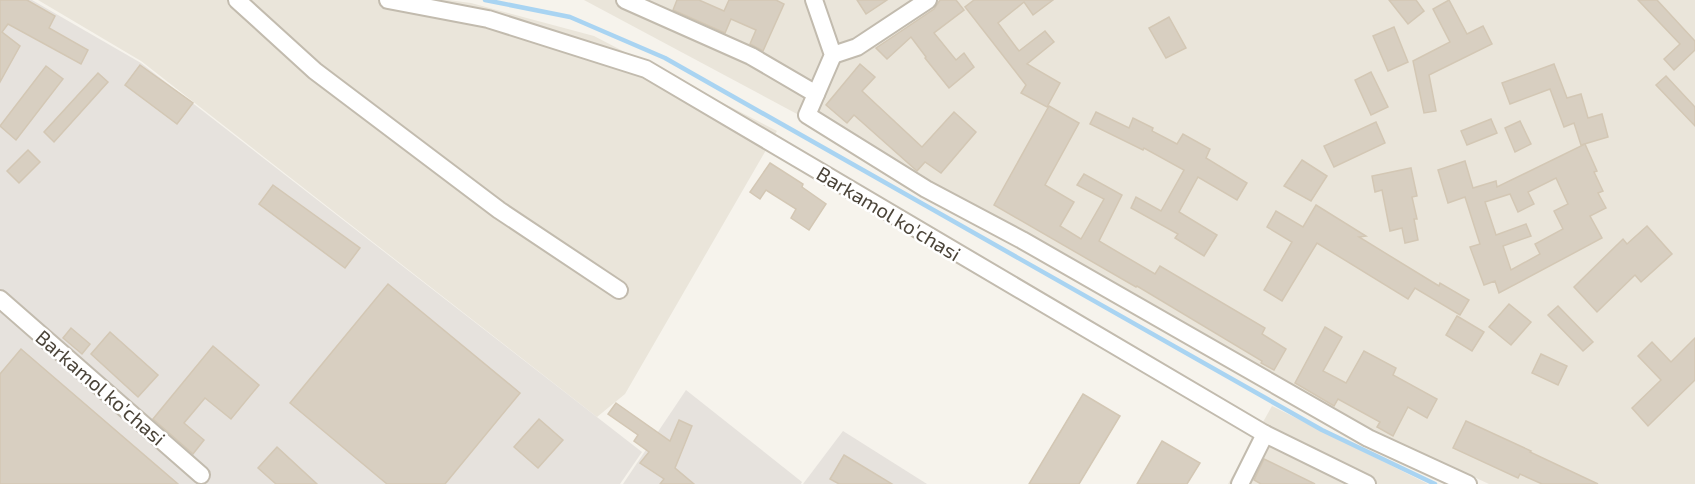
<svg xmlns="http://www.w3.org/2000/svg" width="1695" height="484" font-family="'Exo 2',sans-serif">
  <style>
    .residential { fill: #eae5da }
    .industrial { fill: #e6e2dd }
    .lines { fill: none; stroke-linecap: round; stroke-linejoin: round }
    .stream { stroke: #a9d4f2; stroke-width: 4.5 }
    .building { fill: #d8cfc1; stroke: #d3c7b4; stroke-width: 1.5; fill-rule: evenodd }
    .minor-casing { stroke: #c2bbae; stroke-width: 20 }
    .minor { stroke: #fff; stroke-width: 16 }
    .labels { text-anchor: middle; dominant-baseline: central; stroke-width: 5; stroke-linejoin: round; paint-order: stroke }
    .street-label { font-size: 20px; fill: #4b4439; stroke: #fff }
  </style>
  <rect width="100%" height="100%" fill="#f6f3ec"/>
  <g class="residential">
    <polygon points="38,0 448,0 471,3 594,36 777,131 625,394 597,417 141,61"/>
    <polygon points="584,0 1695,0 1695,484 1489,484 1323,407 1109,281"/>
    <polygon points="1272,406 1428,484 1228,484"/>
  </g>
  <g class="industrial">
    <polygon points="0,0 32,0 141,63 642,452 620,484 0,484"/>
    <polygon points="686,390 802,482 801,484 623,484"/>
    <polygon points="843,431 927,484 803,484"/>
  </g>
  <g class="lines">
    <polyline class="stream" points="485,0 570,17 665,58 1322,430 1435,484"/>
  </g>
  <g class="building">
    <polygon points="0,0 27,0 55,16 49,28 88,50 81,64 8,24 2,32 20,46 0,82"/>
    <polygon points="677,0 699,0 724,11 729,0 776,0 784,4 763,51 750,44 756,30 731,19 725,33 673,10"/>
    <polygon points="857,0 887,0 866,14"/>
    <polygon points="940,0 956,0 964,10 934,33 956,60 964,53 974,67 949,88 925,58 926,57 911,37 887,59 876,48 934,9"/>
    <polygon points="974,0 1053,0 1033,15 1024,2 998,23 1019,51 1045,31 1054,42 1027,64 1060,83 1047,107 1021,93 1026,85 965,7"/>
    <polygon points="1389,0 1416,0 1424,11 1408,24"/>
    <polygon points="1449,0 1467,34 1483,26 1492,44 1429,75 1436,111 1424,113 1413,61 1450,42 1433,9"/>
    <polygon points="1638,0 1657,0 1695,41 1695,50 1674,70 1664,59 1680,44"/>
    <polygon points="1169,17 1186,48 1166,58 1149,28"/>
    <polygon points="1394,27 1408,62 1388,71 1373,36"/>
    <polygon points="860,64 875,77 862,91 922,147 954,112 976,132 941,173 925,162 917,171 854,115 847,123 826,105"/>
    <polygon points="1554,64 1567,98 1581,94 1588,118 1602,114 1608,137 1581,145 1574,123 1564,127 1550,89 1510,104 1502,83"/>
    <polygon points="140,65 193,103 177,124 125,85"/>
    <polygon points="46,66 63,79 16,140 0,126"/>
    <polygon points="1371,72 1388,107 1371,115 1355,80"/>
    <polygon points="98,73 108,82 54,142 44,132"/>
    <polygon points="1666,76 1695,107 1695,126 1656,85"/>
    <polygon points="1049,106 1079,123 1045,185 1074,202 1060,226 1081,239 1104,199 1077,185 1084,174 1122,195 1099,241 1155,274 1160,266 1265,328 1262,334 1286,349 1274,370 1261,363 1262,361 1137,286 1136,287 994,205"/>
    <polygon points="1096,112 1129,128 1133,118 1153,128 1152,131 1177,144 1183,134 1210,149 1206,158 1247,183 1237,200 1198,177 1179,212 1217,235 1204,256 1175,238 1178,234 1131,208 1136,197 1161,211 1184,170 1144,148 1143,150 1090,124"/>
    <polygon points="1491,119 1497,133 1467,145 1461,131"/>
    <polygon points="1520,121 1531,144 1515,152 1505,128"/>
    <polygon points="1376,122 1385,143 1334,167 1324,146"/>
    <path d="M 1585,144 L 1597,171 L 1594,172 L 1603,191 L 1598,193 L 1606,208 L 1590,216 L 1602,238 L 1499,293 L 1495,281 L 1484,285 L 1470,247 L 1480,244 L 1465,197 L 1448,203 L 1438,170 L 1465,161 L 1473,188 L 1496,181 L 1497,187 ZM 1556,178 L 1568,204 L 1554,211 L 1563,229 L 1535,244 L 1540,254 L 1511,270 L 1503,246 L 1531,236 L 1526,224 L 1496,235 L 1485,202 L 1510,194 L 1518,212 L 1534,204 L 1528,192 Z"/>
    <polygon points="28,150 40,162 19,183 7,171"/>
    <polygon points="1302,160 1327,176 1311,201 1284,186"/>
    <polygon points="770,163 803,184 802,187 826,204 809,230 791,218 796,209 766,190 760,199 750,192"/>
    <polygon points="1411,168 1417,196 1412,197 1417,219 1414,219 1418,240 1405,243 1402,228 1390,231 1382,190 1375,192 1372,176"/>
    <polygon points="273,185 360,248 345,268 259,204"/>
    <polygon points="1316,205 1366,236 1359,237 1439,286 1440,283 1469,300 1460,315 1415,288 1408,299 1317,243 1282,301 1264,290 1292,242 1267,227 1276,211 1303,227"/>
    <polygon points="1647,226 1672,254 1641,282 1635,275 1597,312 1574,287 1623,239 1627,244"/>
    <polygon points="388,284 520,393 445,484 387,484 290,403"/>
    <polygon points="1509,304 1531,322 1511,345 1489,327"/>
    <polygon points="1558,306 1593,342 1583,351 1548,315"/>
    <polygon points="1457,316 1484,332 1472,351 1446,335"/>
    <polygon points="1325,327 1342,337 1323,371 1346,383 1364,351 1396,368 1393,375 1437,399 1427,418 1408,407 1393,436 1377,427 1380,422 1338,399 1334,406 1295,383"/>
    <polygon points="71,328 90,344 82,354 63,338"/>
    <polygon points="110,332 158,375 138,397 91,354"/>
    <polygon points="1695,338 1695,380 1648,426 1632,408 1661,380 1638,356 1652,342 1671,362"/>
    <polygon points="213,346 259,385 231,419 205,398 184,423 204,440 193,454 153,419"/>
    <polygon points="21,349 178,484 0,484 0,374"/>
    <polygon points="1541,354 1567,366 1558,385 1532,373"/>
    <polygon points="1083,394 1120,416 1079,484 1029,484"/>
    <polygon points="616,403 670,441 679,420 692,426 675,468 694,484 660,484 664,479 640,463 649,452 634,441 638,435 608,414"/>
    <polygon points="539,419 563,440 538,468 514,447"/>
    <polygon points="1466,421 1531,451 1530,452 1598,484 1542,484 1520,474 1518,478 1453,448"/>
    <polygon points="1162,441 1200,463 1187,484 1137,484"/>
    <polygon points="277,447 317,484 276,484 258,468"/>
    <polygon points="844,455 892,484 839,484 830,479"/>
    <polygon points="1264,459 1315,484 1261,484 1254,480"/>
  </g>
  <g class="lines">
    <defs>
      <g id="minor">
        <polyline points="237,0 315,71 499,210 619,290"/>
        <polyline points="388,0 488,19 646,69 1265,434 1367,484"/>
        <polyline points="625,0 751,56 816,94"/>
        <polyline points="814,0 833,55 807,115 926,189 1022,240 1368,438 1468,484"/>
        <polyline points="833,55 857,47 928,0"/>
        <polyline points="0,299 201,475"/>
        <polyline points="1240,484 1265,434"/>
      </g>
    </defs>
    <use href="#minor" class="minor-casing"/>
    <use href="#minor" class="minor"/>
  </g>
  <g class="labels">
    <g class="street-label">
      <text transform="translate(889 213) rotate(31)">Barkamol ko'chasi</text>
      <text transform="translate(101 387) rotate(41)">Barkamol ko'chasi</text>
    </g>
  </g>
</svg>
